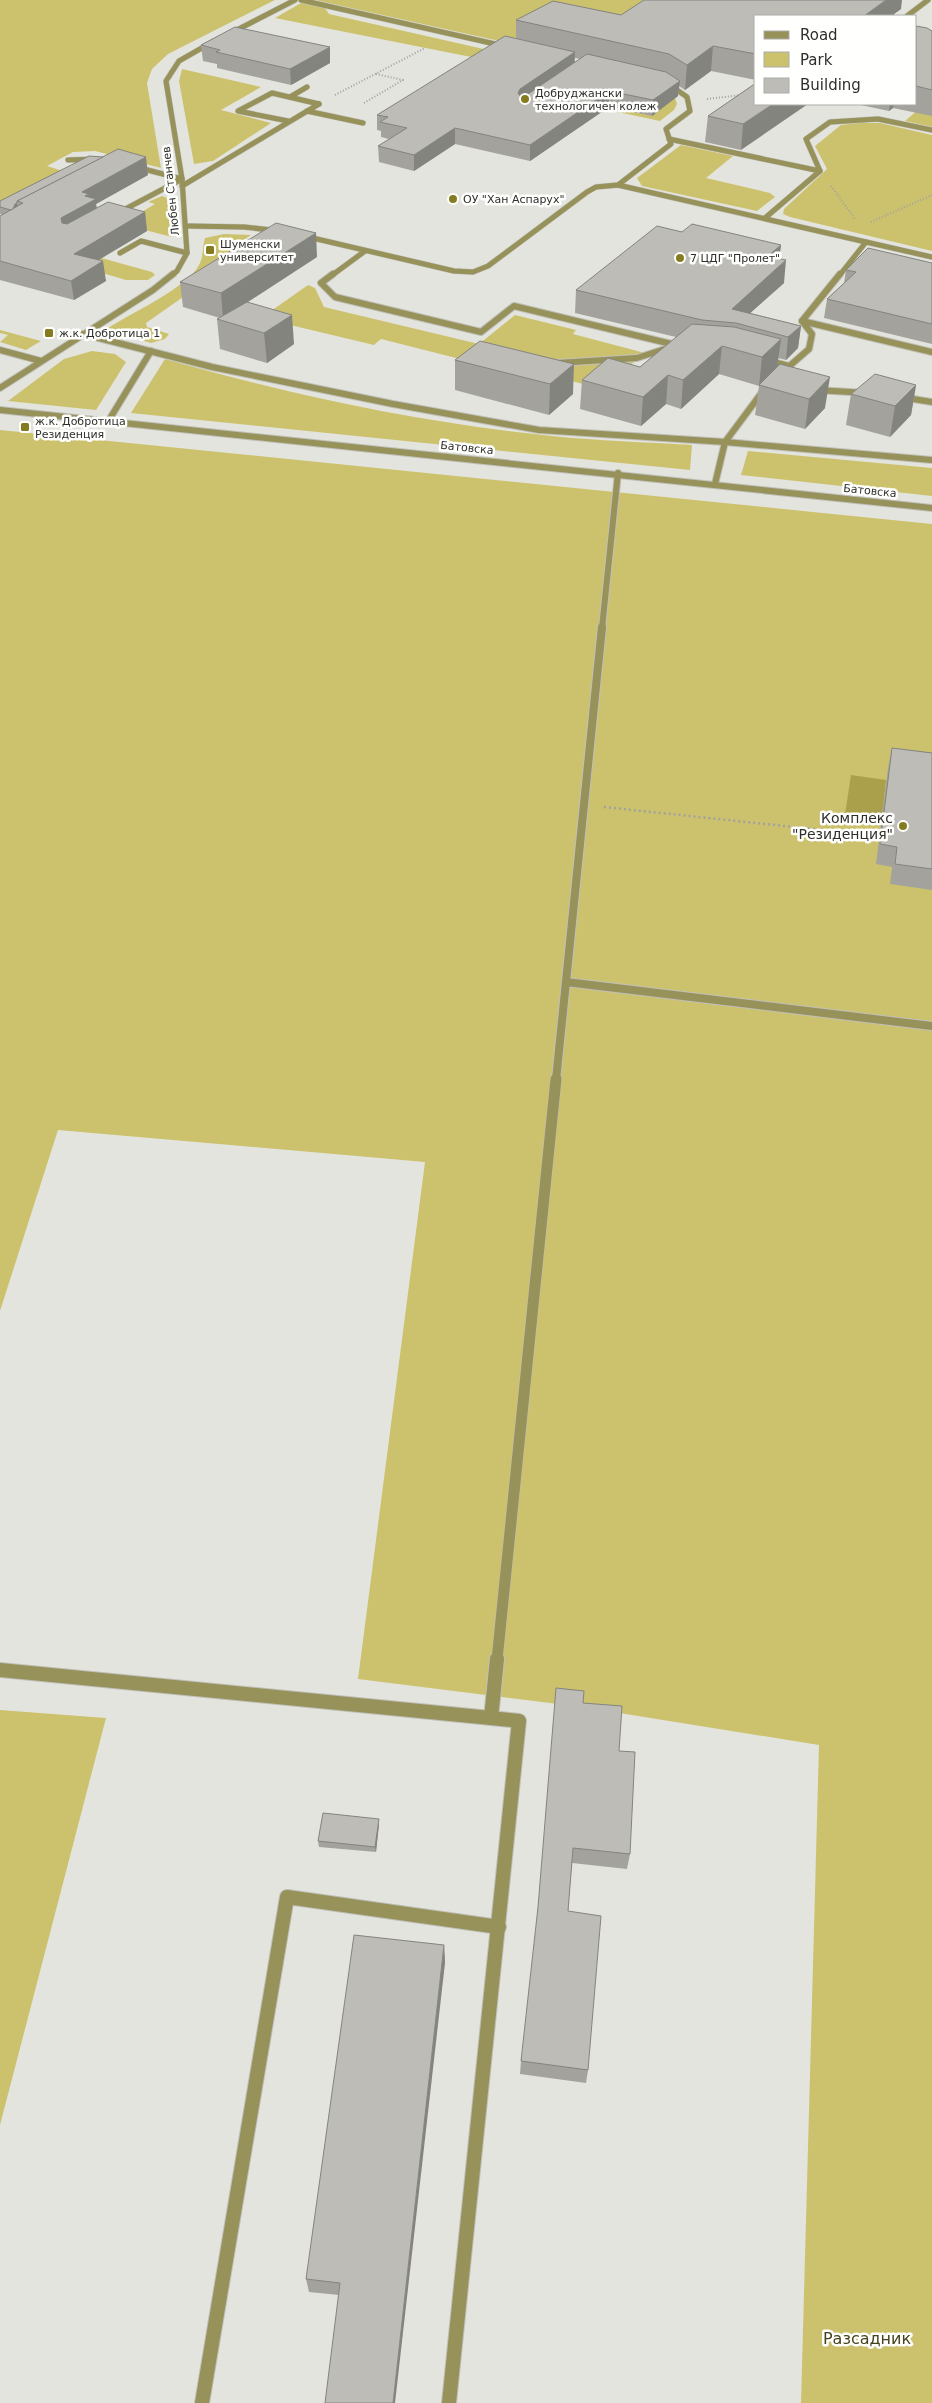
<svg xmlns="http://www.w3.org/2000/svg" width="932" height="2403" font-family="'DejaVu Sans',sans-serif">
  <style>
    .green { fill: #ccc26e }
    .water { fill: #aaa04b }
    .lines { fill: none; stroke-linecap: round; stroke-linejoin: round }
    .service-far4-casing { stroke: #c0c0ba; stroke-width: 6 }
    .service-far3-casing { stroke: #c0c0ba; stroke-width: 8 }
    .service-far2-casing { stroke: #c0c0ba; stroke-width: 10 }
    .service-far1-casing { stroke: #c0c0ba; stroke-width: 12 }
    .service-casing { stroke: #c0c0ba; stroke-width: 16 }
    .minor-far1-casing { stroke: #c0c0ba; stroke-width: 6 }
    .minor-casing { stroke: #c0c0ba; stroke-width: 8 }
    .tertiary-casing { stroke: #c0c0ba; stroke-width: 8 }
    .path-far1 { stroke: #a2a29d; stroke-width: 2; stroke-dasharray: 1 2; stroke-linecap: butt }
    .path { stroke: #a2a29d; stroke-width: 2.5; stroke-dasharray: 2 3; stroke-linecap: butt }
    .service-far4 { stroke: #97915a; stroke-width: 5 }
    .service-far3 { stroke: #97915a; stroke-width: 6 }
    .service-far2 { stroke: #97915a; stroke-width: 8 }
    .service-far1 { stroke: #97915a; stroke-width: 11 }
    .service { stroke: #97915a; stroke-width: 14 }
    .minor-far1 { stroke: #97915a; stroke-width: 5 }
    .minor { stroke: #97915a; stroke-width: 6 }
    .tertiary { stroke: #97915a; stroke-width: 6 }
    .wall { fill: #a3a29d; fill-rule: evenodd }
    .shaded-wall { fill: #84847f }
    .building { fill: #bdbcb6; stroke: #84847f }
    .poi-dot { fill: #857b20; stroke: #fffffe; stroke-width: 2 }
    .labels { text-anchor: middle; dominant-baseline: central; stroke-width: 5; stroke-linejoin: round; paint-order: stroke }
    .far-poi-label { font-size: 11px; fill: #2e2e2b; stroke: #fffffe; text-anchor: start }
    .far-street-label { font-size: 11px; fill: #2e2e2b; stroke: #fffffe }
    .poi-label { font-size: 14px; fill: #2e2e2b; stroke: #fffffe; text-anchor: end }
    .near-park-label { font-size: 16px; fill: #46421d; stroke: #fffffe }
  </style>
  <rect width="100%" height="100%" fill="#e4e4de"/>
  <g class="green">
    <polygon points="0,0 275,0 168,54 152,69 147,83 161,168 95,151 73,152 47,166 69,173 0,207"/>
    <polygon points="315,0 660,0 654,18 547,20 508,43"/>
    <polygon points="301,3 325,8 329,14 673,92 677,104 674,110 660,121 618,112 646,92 275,18"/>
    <polygon points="182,69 261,87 221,110 271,123 213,161 194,164 179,81"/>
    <polygon points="932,77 932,127 905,121 927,102"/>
    <polygon points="858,123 880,123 932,135 932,251 790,217 783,214 784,209 827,169 815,146 841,125"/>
    <polygon points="681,145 733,156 706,178 770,193 775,197 757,211 642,186 637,178"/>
    <polygon points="162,196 167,198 172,237 122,224 155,204 148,202"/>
    <polygon points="0,230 152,272 155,275 148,280 126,280 0,243"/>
    <path d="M 224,234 L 251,235 L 233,247 L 237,250 L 186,295 L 146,323 L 147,327 L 169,334 L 165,339 L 151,343 L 109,331 L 108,328 C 130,314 188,287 199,265 C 204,256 202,247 205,238 Z"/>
    <polygon points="308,285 315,288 324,307 479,344 515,315 576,330 573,334 645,353 611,381 583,384 465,354 460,359 381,339 374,345 261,318"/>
    <polygon points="0,330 41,341 26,350 0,342 8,335 0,333"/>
    <polygon points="92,351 115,354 126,362 96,410 8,401 64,359"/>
    <path d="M 165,359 C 291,395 421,423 552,436 C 599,441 646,442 692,445 L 690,470 L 131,413 Z"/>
    <polygon points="0,430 932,524 932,2403 801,2403 819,1745 582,1707 358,1679 425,1162 58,1130 0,1311"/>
    <polygon points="748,451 932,468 932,496 741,475"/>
    <polygon points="0,1710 106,1718 0,2125"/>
  </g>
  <polygon class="water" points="851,775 886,780 881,826 844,821"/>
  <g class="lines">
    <defs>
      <g id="service-far4">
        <polyline points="907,16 928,0"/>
        <polyline points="290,97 307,87"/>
        <polyline points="307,111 363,123"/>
        <polyline points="288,121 238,111 272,93 319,104"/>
        <polyline points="669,139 820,171"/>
        <polyline points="68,160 97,159"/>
        <polyline points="136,167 182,179"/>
        <polyline points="182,186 319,104"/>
        <polyline points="116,214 182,179"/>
        <polyline points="765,218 820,171 806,139 830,122 878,119 932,130"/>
        <polyline points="866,242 932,257"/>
        <polyline points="120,253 141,241 187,253"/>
        <polyline points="331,276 365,251"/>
      </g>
      <g id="service-far3">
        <polyline points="333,274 321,283 335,297 481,332 514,306 680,346"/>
        <polyline points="802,321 932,352"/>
        <polyline points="0,350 41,361"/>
        <polyline points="766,360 789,366"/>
        <polyline points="557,363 637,358 671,347"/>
        <polyline points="816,390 867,393"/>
        <polyline points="901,397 932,402"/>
        <polyline points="109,420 151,351"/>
        <polyline points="602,628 618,473"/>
      </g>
      <g id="service-far2">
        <polyline points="566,982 932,1026"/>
        <polyline points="556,1080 602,627"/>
      </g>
      <polyline id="service-far1" points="497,1660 556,1079"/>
      <g id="service">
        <polyline points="0,1670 491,1718"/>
        <polyline points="202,2403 287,1897 499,1927"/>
        <polyline points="449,2403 519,1721 491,1718 497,1659"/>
      </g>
      <g id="minor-far1">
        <polyline points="301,0 504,46"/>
        <polyline points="229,34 295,0"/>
        <polyline points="618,185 671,144 666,129 690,111 687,97 667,83"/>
        <polyline points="186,226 244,227 280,231"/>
        <polyline points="304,236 454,271 473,272 488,266 587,192 596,187 618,185 866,242 839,276"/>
        <polyline points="171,276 177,271 187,253 182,179 166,81 179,61 214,41"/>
      </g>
      <g id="minor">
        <polyline points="83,334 212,367 393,404 539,430 725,442 932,460"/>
        <polyline points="778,376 809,349 812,334 802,321 840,274"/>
        <polyline points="0,388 153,290 173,274"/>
        <polyline points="715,484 725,442 766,387"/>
      </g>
      <polyline id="tertiary" points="0,410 932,508"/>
    </defs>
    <use href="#service-far4" class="service-far4-casing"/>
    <use href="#service-far3" class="service-far3-casing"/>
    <use href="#service-far2" class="service-far2-casing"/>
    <use href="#service-far1" class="service-far1-casing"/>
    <use href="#service" class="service-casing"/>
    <use href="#minor-far1" class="minor-far1-casing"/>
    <use href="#minor" class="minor-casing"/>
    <use href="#tertiary" class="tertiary-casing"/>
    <g class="path-far1">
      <polyline points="335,95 425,48"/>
      <polyline points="707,99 741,95"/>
      <polyline points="364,103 403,80 376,74"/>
      <polyline points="831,186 855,219"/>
      <polyline points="871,222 932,195"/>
    </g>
    <polyline class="path" points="604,807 879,836"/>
    <use href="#service-far4" class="service-far4"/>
    <use href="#service-far3" class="service-far3"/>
    <use href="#service-far2" class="service-far2"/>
    <use href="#service-far1" class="service-far1"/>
    <use href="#service" class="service"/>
    <use href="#minor-far1" class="minor-far1"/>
    <use href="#minor" class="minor"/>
    <use href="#tertiary" class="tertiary"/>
  </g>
  <g class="wall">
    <path d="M 901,9 L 894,14 L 893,16 L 756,16 L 756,80 L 711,71 L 685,90 L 679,86 L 678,96 L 652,116 L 609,107 L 530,161 L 455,144 L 414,171 L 379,162 L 378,146 L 389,139 L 381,137 L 381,131 L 377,130 L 377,115 L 516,38 L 516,20 L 621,15 ZM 575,58 L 580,59 L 575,62 Z"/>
    <polygon points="916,26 932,31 932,116 893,108 889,111 856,104 916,104"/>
    <polygon points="201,45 330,63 291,85 217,68 217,64 203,61"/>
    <polygon points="756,83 741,150 705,142 708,116"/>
    <polygon points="148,175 96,204 97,208 145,212 147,231 98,260 106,281 74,300 0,280 0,216 3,215 0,214 0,201"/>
    <polygon points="682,232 781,245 779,259 784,283 750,313 801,326 798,348 786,360 778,358 777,367 825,408 805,429 755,415 759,386 719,374 681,409 666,404 641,426 580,409 582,380 640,367 676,337 575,313 576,290"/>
    <polygon points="317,257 248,302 294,344 267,363 220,349 217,319 220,318 183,307 180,282"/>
    <polygon points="932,263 932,344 824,318 827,299 844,283 846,270"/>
    <polygon points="480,341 573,394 549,415 455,390 455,360"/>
    <polygon points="916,385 911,415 890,437 846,425 851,394"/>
    <polygon points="892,748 932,753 932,890 890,884 892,867 876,864 888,768"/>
    <polygon points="583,1703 619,1751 630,1854 627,1869 572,1863 568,1911 588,2070 586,2083 520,2074 521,2061"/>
    <polygon points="379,1824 376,1852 319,1847 318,1841"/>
    <polygon points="444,1945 445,1963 339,2295 309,2292 306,2279"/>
  </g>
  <g class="shaded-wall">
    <polygon points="886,0 902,0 901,9 894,14 893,16 864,16"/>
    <polygon points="713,46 711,71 685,90 687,65"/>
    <polygon points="330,47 330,63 291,85 290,69"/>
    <polygon points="575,52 574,67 518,109 518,93 520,89"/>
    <polygon points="680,81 678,96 652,116 653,100"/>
    <polygon points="609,91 609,107 530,161 530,145"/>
    <polygon points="773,104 808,104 741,150 743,124"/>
    <polygon points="890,104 894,104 893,108 889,111"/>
    <polygon points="455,128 455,144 414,171 414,155"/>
    <polygon points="146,157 148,175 96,204 98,218 64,237 61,218 82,192"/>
    <polygon points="17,203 18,211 13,210 15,204"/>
    <polygon points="145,212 147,231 77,273 74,254"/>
    <polygon points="316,233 317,257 223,318 221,293"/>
    <polygon points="781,245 778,267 768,256"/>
    <polygon points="786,260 784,283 738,324 732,309"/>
    <polygon points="103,261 106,281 74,300 71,281"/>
    <polygon points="292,315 294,344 267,363 264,333"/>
    <polygon points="801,326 798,348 786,360 788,337"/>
    <polygon points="781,339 777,368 759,386 762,357"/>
    <polygon points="722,346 719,374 681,409 683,380"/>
    <polygon points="574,364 573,394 549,415 550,384"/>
    <polygon points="668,375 666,404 641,426 643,397"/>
    <polygon points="830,377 825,408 805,429 809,399"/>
    <polygon points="916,385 911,415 890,437 895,406"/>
    <polygon points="379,1819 379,1824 376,1852 375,1847"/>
    <polygon points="444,1945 445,1963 395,2403 393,2403"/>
  </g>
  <g class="building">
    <polygon points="644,0 886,0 864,16 756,16 756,54 713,46 687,65 669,54 516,20 553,1 621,15"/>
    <polygon points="916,26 927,28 932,31 932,90 916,86"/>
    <polygon points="235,27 330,47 290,69 216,52 220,50 201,45"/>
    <polygon points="505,36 575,52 520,89 518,93 521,97 525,96 587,54 666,72 680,81 653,100 609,91 530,145 455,128 414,155 378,146 407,128 380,122 388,117 377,115"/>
    <polygon points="756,83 756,104 773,104 743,124 708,116"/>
    <polygon points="118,149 146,157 82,192 89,194 85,196 96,199 61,218 62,223 67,224 108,202 145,212 74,254 103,261 71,281 0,261 0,216 23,203 17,201"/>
    <polygon points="89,156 103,157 17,201 17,203 15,204 13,209 11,210 0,207 0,201"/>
    <polygon points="276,223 316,233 221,293 180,282"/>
    <polygon points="692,224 781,245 768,256 786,260 732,309 801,326 788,337 736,323 702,320 576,290 657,226 682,232"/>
    <polygon points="868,248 932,263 932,324 827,299 856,272 846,270"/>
    <polygon points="247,302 292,315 264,333 217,319"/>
    <polygon points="692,324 734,327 781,339 762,357 722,346 683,380 668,375 643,397 582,380 608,358 640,367"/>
    <polygon points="480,341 574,364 550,384 455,360"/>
    <polygon points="780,364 830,377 809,399 759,385"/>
    <polygon points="875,374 916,385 895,406 851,394"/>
    <polygon points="892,748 932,753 932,869 895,864 897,847 880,844"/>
    <polygon points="556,1688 584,1691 583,1703 622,1706 619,1751 635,1752 630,1854 573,1848 568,1911 601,1916 588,2070 521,2061 538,1907"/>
    <polygon points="323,1813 379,1819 375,1847 318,1841"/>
    <polygon points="354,1935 444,1945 393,2403 325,2403 340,2283 306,2279"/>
  </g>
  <g class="poi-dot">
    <circle cx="525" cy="99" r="5"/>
    <circle cx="453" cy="199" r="5"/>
    <rect x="205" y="245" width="10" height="10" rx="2.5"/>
    <circle cx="680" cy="258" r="5"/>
    <rect x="44" y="328" width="10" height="10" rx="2.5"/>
    <rect x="20" y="422" width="10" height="10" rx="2.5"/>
    <circle cx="903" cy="826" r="5"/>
  </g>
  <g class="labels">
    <g class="far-poi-label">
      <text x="535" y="93">Добруджански<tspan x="535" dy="13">технологичен колеж</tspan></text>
      <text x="463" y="199">ОУ "Хан Аспарух"</text>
      <text x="220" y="244">Шуменски<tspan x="220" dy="13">университет</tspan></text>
      <text x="690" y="258">7 ЦДГ "Пролет"</text>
      <text x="59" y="333">ж.к. Добротица 1</text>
      <text x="35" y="421">ж.к. Добротица<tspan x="35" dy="13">Резиденция</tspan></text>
    </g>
    <g class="far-street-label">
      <text transform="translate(171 191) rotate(-96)">Любен Станчев</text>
      <text transform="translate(467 448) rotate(6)">Батовска</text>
      <text transform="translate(870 491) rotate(6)">Батовска</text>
    </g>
    <g class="poi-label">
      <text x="893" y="818">Комплекс<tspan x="893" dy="16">"Резиденция"</tspan></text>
    </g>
    <g class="near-park-label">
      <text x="867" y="2338">Разсадник</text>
    </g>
  </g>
  <rect x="754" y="15" width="162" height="90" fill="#fffffe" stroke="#ababaa"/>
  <rect x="764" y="31" width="25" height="8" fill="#97915a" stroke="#ababaa"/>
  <text x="800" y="40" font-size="15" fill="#2e2e2b">Road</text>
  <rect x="764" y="52" width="25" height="15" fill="#ccc26e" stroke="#ababaa"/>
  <text x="800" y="65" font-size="15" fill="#2e2e2b">Park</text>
  <rect x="764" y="78" width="25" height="15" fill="#bdbcb6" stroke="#ababaa"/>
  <text x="800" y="90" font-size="15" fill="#2e2e2b">Building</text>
</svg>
